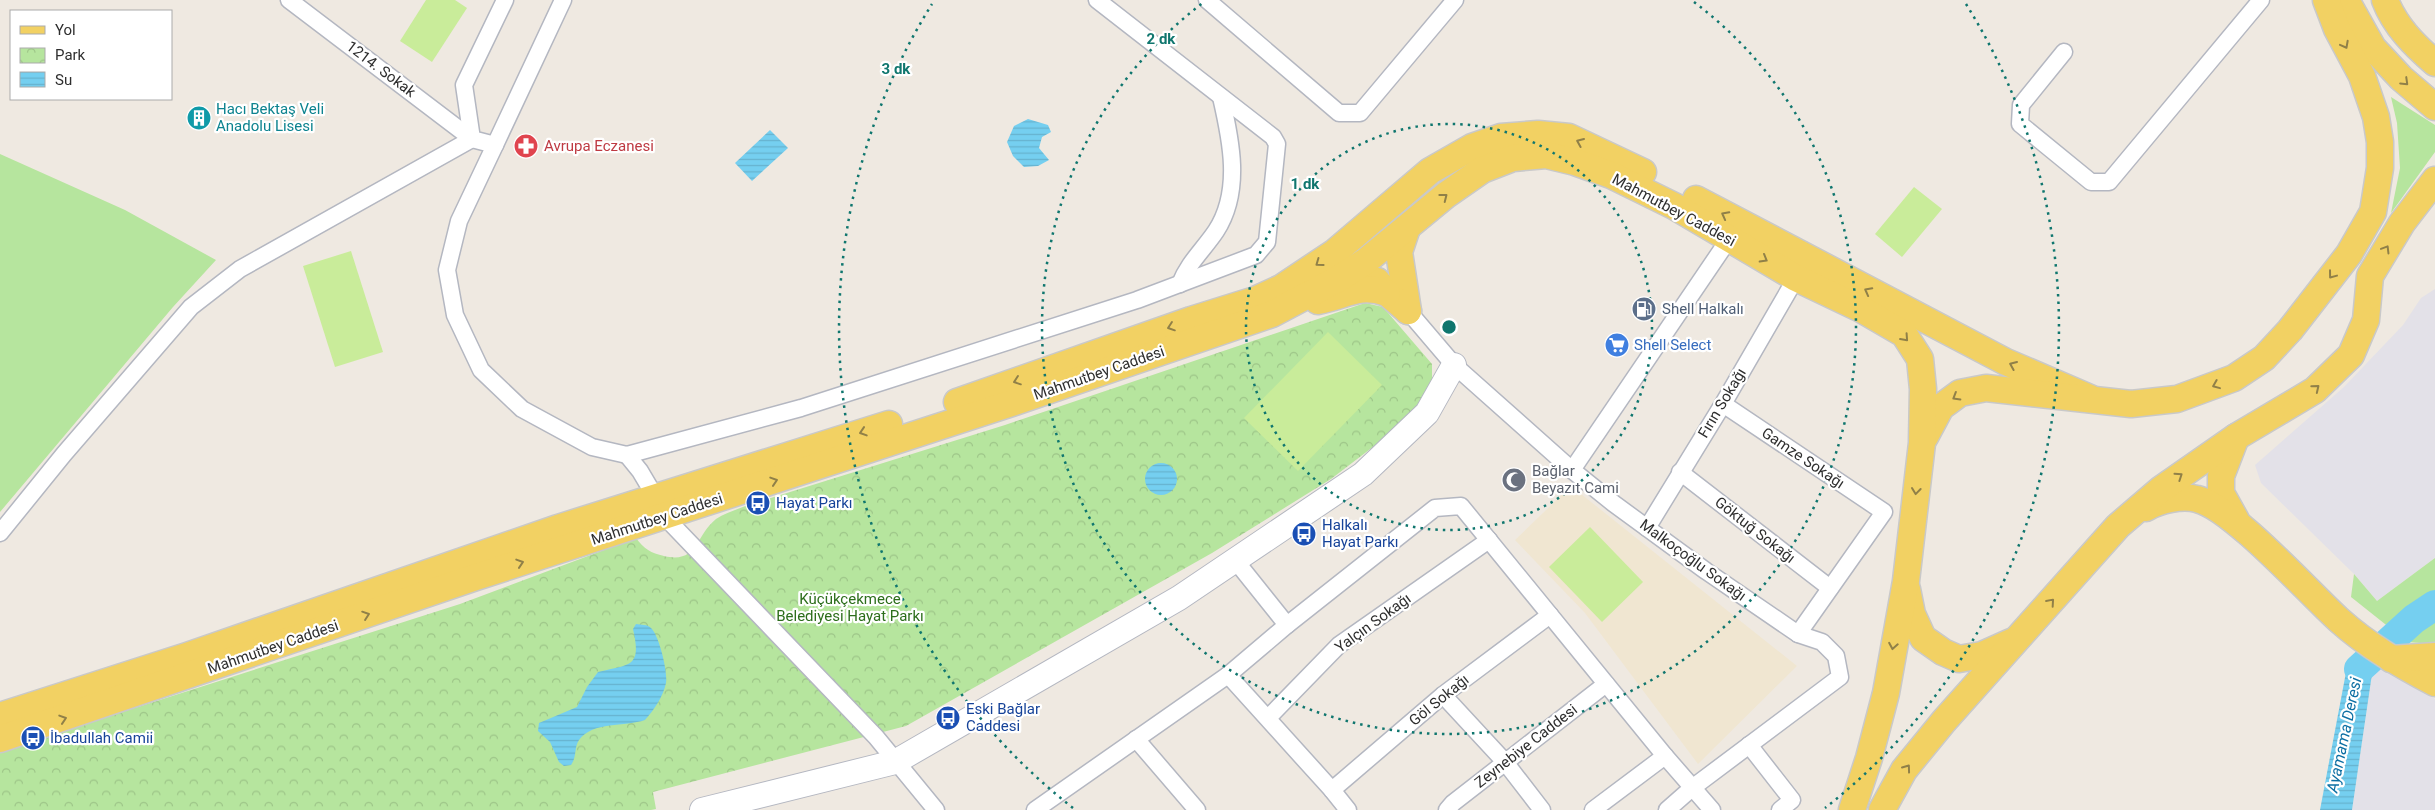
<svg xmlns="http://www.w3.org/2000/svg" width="2435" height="810" font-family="Roboto,sans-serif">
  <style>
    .industrial { fill: #e3e1e8 }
    .education { fill: #f0e6d1 }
    .grass { fill: #b6e59e }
    .park { fill: url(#park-crowns) }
    .pitch { fill: #c9ec9a }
    .water { fill: url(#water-rules) }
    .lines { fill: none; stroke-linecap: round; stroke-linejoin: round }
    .river { stroke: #75cff0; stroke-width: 30 }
    .minor-casing { stroke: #b4b7c1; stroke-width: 19 }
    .secondary-casing { stroke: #b4b7c1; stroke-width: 26 }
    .primary-casing { stroke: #c9c9c9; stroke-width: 29 }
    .minor { stroke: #fff; stroke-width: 16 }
    .secondary { stroke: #fff; stroke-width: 24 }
    .primary { stroke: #f2d163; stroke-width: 26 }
    .oneway { stroke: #908048 }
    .ring { fill: none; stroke: #0f766e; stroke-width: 2.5; stroke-dasharray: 2.5 5 }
    .labels { text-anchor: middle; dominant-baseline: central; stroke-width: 4.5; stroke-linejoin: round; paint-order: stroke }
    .street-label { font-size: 15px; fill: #2e2e2e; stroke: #fff }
    .culture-label { font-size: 15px; fill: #0d838f; stroke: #fff; text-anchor: start }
    .health-label { font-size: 15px; fill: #be3a42; stroke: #fff; text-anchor: start }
    .service-label { font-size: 15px; fill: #4e5e75; stroke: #fff; text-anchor: start }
    .shop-label { font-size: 15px; fill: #366cbe; stroke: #fff; text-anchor: start }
    .worship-label { font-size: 15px; fill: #5b616d; stroke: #fff; text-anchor: start }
    .transit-label { font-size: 15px; fill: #164399; stroke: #fff; text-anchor: start }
    .park-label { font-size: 15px; fill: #2c6e1b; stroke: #fff }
    .water-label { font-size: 16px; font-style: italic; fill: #0d6fa3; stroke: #fff }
    .centre { fill: #0f766e; stroke: #fff; stroke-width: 2.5 }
    .ring-label { font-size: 15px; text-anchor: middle; font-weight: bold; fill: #0f766e; stroke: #fff; stroke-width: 4.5; stroke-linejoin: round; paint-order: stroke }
  </style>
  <defs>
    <pattern id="park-crowns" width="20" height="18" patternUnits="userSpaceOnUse" patternTransform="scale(1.25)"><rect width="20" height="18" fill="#b6e59e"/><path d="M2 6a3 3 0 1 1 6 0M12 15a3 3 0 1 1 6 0" fill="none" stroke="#9dc588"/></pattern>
    <pattern id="water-rules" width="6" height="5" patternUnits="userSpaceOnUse" patternTransform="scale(1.25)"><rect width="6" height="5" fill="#75cff0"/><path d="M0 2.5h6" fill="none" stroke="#66b2ce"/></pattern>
  </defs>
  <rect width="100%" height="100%" fill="#efe9e1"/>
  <g class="industrial">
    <polygon points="2435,289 2435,558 2377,601 2354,574 2261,483 2255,465 2344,387 2403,325 2421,298"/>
    <polygon points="2383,665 2435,699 2435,810 2352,810 2372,674"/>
  </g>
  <polygon class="education" points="1571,486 1797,666 1698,764 1585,613 1515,540"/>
  <g class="grass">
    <polygon points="2391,97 2435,125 2435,152 2391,213 2400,168 2397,123"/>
    <polygon points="0,154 125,210 216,260 173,307 0,512"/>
    <polygon points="2435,558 2435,595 2390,628 2351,597 2354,574 2377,601"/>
    <polygon points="2435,621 2435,644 2407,642"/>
  </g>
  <path class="park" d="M 1365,303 L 1383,307 L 1432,364 L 1432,386 L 1420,411 L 1331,479 L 1212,553 L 906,726 L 653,792 L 656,809 L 651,810 L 0,810 L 0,751 L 460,604 L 636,538 C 644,549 651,553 664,556 C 698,564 695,536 716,519 C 725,513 738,509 748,505 L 1005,425 Z"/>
  <g class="pitch">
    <polygon points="426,0 455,0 467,8 432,62 400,41"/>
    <polygon points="1914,187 1942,209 1902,257 1875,234"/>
    <polygon points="351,251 383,352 335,367 303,266"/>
    <polygon points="1328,332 1382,385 1298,471 1244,418"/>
    <polygon points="1590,527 1643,582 1602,622 1549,567"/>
  </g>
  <g class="water">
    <polygon points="1028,119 1048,125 1051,132 1042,137 1039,148 1049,160 1038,166 1024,167 1013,156 1007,142 1014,126"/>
    <polygon points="770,130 788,148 752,181 735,163"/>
    <circle cx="1161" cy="479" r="16"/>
    <polygon points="2435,595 2435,621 2407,642 2390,628"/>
    <path d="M 636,624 C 641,625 647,624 651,628 C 659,635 668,672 666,683 C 663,697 654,710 645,720 C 625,727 593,721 579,740 C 574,747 577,757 571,765 L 564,766 L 559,762 L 550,742 L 538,731 L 539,723 L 577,707 L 587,687 L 598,672 C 630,664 642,668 633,629 Z"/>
    <polygon points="2364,650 2383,665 2372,674 2352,810 2320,810 2347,667"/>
  </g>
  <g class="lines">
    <polyline class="river" points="2359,669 2414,619 2435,605"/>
    <defs>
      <g id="minor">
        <polyline points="505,0 464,85 472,139 495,145 459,221 447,270 455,315 481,370 522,409 592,447 627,455 801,408 1137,300 1256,255 1267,242 1277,144 1273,137 1097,0"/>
        <polyline points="1207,0 1339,113 1360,113 1455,0"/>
        <polyline points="2064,52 2021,105 2020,124 2091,182 2109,182 2261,0"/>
        <polyline points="495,145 563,0"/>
        <path d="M 1180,284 C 1188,263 1204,249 1216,231 C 1242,191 1231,140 1221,97"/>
        <polyline points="1408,311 1454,365 1572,470 1613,503 1706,571 1798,634 1822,642 1836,656 1840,677 1692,788 1667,810"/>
        <polyline points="1723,404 1884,512 1798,634"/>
        <polyline points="627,455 640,471 656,498"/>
        <polyline points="1572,470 1729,239"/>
        <polyline points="1680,472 1830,588"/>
        <polyline points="663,515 876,737 936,810"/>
        <polyline points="1647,528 1723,404 1796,278"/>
        <polyline points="0,533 64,454 191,307 240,269 472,139 289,0"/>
        <polyline points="1235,560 1287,625"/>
        <polyline points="1228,675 1332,790 1348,810"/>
        <polyline points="1443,695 1505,762 1542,810"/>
        <polyline points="1268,718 1339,645 1489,540"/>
        <polyline points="1136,739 1197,810"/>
        <polyline points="1749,745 1792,800 1780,810"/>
        <polyline points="1332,790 1443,695 1550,615"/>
        <polyline points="1035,810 1228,675 1287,625 1435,508 1461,506 1665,756 1712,810"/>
        <polyline points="1447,810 1453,803 1606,684"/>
        <polyline points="1593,810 1665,756"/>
      </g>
      <polyline id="secondary" points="702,810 895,762 1179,598 1363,474 1427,413 1454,365"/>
      <g id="primary">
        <polyline points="2346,0 2373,48 2401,78 2435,107"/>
        <path d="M 2385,0 C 2395,26 2414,45 2435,63"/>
        <polyline points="1696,199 2006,362 2090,398"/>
        <polyline points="1407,228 1399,252 1408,311"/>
        <polyline points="1377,281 1387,293 1408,311"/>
        <path d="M 1318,301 C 1346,296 1358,283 1387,293"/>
        <polyline points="957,402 1191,320 1255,300 1281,288 1335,252 1430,171 1472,147 1501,137 1538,134 1569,137 1643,172"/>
        <polyline points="1925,437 1941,407 1960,393 1986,388 2131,404 2177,399 2234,378 2264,358 2290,330 2349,254 2373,212 2380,168 2380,142 2376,117 2362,76 2337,29 2326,0"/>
        <polyline points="2236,437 2221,476 2221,493 2236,520"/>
        <path d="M 2146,508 C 2159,500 2182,495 2197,499 C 2232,507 2309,593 2339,620 C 2368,646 2401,665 2435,683"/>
        <polyline points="1907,589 1912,614 1923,638 1943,652 1959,659 1982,655 2011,642"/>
        <polyline points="2391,659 2435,656"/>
        <polyline points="0,716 187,656 558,528 889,424"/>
        <polyline points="0,739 476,577 1012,403 1272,314 1338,279 1366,261 1446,195 1482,170 1513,158 1546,155 1575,162 1611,175 1674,206 1796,278 1861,309 1904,334 1920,359 1923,389 1922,443 1906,581 1886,693 1869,758 1852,810"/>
        <polyline points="1882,810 1904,770 1944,721 2118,526 2160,490 2236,437 2315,390 2351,355 2366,320 2370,276 2402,223 2435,180"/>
      </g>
    </defs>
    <use href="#minor" class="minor-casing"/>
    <use href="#secondary" class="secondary-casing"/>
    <use href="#primary" class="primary-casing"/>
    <use href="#minor" class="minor"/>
    <use href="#secondary" class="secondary"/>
    <use href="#primary" class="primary"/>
  </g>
  <defs><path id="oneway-chevron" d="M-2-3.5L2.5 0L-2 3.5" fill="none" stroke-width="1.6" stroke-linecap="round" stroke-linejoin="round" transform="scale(1.25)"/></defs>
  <g class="oneway">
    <use href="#oneway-chevron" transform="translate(2345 45) rotate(62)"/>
    <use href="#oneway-chevron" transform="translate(2405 82) rotate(44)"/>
    <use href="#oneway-chevron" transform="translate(1580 142) rotate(-157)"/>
    <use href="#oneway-chevron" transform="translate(1444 197) rotate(-38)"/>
    <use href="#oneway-chevron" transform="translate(1725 215) rotate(-152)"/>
    <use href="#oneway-chevron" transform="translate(2386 249) rotate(-59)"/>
    <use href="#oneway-chevron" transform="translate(1764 259) rotate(30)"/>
    <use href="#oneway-chevron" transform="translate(1319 263) rotate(144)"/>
    <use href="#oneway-chevron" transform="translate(2332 275) rotate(127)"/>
    <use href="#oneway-chevron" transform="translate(1868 291) rotate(-152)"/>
    <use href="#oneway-chevron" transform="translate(1171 327) rotate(161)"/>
    <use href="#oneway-chevron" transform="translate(1905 338) rotate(48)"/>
    <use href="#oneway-chevron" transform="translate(2013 365) rotate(-157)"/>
    <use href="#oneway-chevron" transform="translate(1017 381) rotate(161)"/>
    <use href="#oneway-chevron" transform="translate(2216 385) rotate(158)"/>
    <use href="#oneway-chevron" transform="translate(2316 388) rotate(-39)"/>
    <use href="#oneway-chevron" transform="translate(1956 397) rotate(149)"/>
    <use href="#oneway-chevron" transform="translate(863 432) rotate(162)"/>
    <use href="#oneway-chevron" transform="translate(2179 476) rotate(-34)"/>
    <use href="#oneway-chevron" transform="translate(774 481) rotate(-18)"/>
    <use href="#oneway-chevron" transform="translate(1916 491) rotate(97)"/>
    <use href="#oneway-chevron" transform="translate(520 563) rotate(-18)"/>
    <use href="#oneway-chevron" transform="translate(2051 602) rotate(-49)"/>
    <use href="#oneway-chevron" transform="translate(366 615) rotate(-19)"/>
    <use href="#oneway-chevron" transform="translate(1893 646) rotate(100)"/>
    <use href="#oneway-chevron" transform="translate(63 719) rotate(-18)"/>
    <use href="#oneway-chevron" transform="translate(1907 768) rotate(-54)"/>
  </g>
  <g class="ring">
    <circle cx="1449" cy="327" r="203"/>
    <path d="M1694 2A407 407 0 1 1 1204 2"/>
    <path d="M1073 808A610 610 0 0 1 932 4M1966 4A610 610 0 0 1 1825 808"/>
  </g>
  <defs>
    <symbol id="building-disc" viewBox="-11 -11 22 22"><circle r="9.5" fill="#0f9aa8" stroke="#fff"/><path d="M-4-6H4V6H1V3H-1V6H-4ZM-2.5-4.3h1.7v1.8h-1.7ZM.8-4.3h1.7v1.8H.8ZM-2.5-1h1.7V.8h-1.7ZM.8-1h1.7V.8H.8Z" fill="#fff"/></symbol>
    <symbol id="pharmacy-disc" viewBox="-11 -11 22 22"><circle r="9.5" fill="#e0444e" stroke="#fff"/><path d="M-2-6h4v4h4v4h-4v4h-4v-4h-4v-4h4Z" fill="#fff"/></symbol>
    <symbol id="fuel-disc" viewBox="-11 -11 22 22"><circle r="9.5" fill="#5c6f8a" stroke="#fff"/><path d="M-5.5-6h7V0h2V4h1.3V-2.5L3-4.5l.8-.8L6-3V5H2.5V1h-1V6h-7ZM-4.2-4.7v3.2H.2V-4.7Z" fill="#fff"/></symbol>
    <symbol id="supermarket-disc" viewBox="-11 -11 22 22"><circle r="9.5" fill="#3f7fe0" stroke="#fff"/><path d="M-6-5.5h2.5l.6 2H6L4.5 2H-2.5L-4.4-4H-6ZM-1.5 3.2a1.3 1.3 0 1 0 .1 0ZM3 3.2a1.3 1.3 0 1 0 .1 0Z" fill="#fff"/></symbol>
    <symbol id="mosque-disc" viewBox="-11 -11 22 22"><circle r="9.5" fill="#6b7280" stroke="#fff"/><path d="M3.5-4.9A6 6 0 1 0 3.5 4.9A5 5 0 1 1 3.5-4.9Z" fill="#fff"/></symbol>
    <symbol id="bus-disc" viewBox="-11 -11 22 22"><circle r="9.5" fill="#1a4fb4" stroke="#fff"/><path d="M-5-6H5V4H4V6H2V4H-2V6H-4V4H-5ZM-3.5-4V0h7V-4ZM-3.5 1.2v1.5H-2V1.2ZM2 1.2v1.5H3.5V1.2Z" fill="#fff"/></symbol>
  </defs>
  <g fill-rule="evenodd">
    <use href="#building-disc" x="185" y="104" width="28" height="28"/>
    <use href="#pharmacy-disc" x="512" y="132" width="28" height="28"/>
    <use href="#fuel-disc" x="1630" y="295" width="28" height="28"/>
    <use href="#supermarket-disc" x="1603" y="331" width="28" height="28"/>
    <use href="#mosque-disc" x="1500" y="466" width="28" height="28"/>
    <use href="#bus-disc" x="744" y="489" width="28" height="28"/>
    <use href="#bus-disc" x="1290" y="520" width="28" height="28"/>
    <use href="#bus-disc" x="934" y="704" width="28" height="28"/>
    <use href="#bus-disc" x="19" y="724" width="28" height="28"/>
  </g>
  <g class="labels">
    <g class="street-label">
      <text transform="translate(381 69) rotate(37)">1214. Sokak</text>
      <text transform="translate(1674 210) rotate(28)">Mahmutbey Caddesi</text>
      <text transform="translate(1099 373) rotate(-19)">Mahmutbey Caddesi</text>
      <text transform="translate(1722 403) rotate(-59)">Fırın Sokağı</text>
      <text transform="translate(1803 458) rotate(34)">Gamze Sokağı</text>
      <text transform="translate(657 519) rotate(-18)">Mahmutbey Caddesi</text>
      <text transform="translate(1755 530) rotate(38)">Göktuğ Sokağı</text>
      <text transform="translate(1693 560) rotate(36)">Malkoçoğlu Sokağı</text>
      <text transform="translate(1373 623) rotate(-36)">Yalçın Sokağı</text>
      <text transform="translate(273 647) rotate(-19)">Mahmutbey Caddesi</text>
      <text transform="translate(1439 700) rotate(-39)">Göl Sokağı</text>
      <text transform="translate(1526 746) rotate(-38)">Zeynebiye Caddesi</text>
    </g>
    <g class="culture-label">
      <text x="216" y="109">Hacı Bektaş Veli<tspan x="216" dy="17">Anadolu Lisesi</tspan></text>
    </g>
    <g class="health-label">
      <text x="544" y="146">Avrupa Eczanesi</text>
    </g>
    <g class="service-label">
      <text x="1662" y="309">Shell Halkalı</text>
    </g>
    <g class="shop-label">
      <text x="1634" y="345">Shell Select</text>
    </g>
    <g class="worship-label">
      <text x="1532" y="471">Bağlar<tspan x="1532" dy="17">Beyazıt Cami</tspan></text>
    </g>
    <g class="transit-label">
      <text x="776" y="503">Hayat Parkı</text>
      <text x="1322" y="525">Halkalı<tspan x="1322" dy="17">Hayat Parkı</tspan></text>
      <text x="966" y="709">Eski Bağlar<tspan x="966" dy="17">Caddesi</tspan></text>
      <text x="50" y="738">İbadullah Camii</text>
    </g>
    <g class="park-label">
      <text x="850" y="599">Küçükçekmece<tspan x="850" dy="17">Belediyesi Hayat Parkı</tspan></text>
    </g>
    <g class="water-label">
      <text transform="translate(2344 735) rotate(-78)">Ayamama Deresi</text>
    </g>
  </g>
  <circle cx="1449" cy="327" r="8" class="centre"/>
  <g class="ring-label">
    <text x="1161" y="44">2 dk</text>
    <text x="896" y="74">3 dk</text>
    <text x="1305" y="189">1 dk</text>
  </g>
  <rect x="10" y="10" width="162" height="90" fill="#ffffff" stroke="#ababab"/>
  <rect x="20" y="26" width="25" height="8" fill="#f2d163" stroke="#ababab"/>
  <text x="55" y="35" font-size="15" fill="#2e2e2e">Yol</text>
  <rect x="20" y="48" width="25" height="15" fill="url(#park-crowns)" stroke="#ababab"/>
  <text x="55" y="60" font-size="15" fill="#2e2e2e">Park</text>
  <rect x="20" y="72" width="25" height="15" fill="url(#water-rules)" stroke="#ababab"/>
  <text x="55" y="85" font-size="15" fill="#2e2e2e">Su</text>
</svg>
